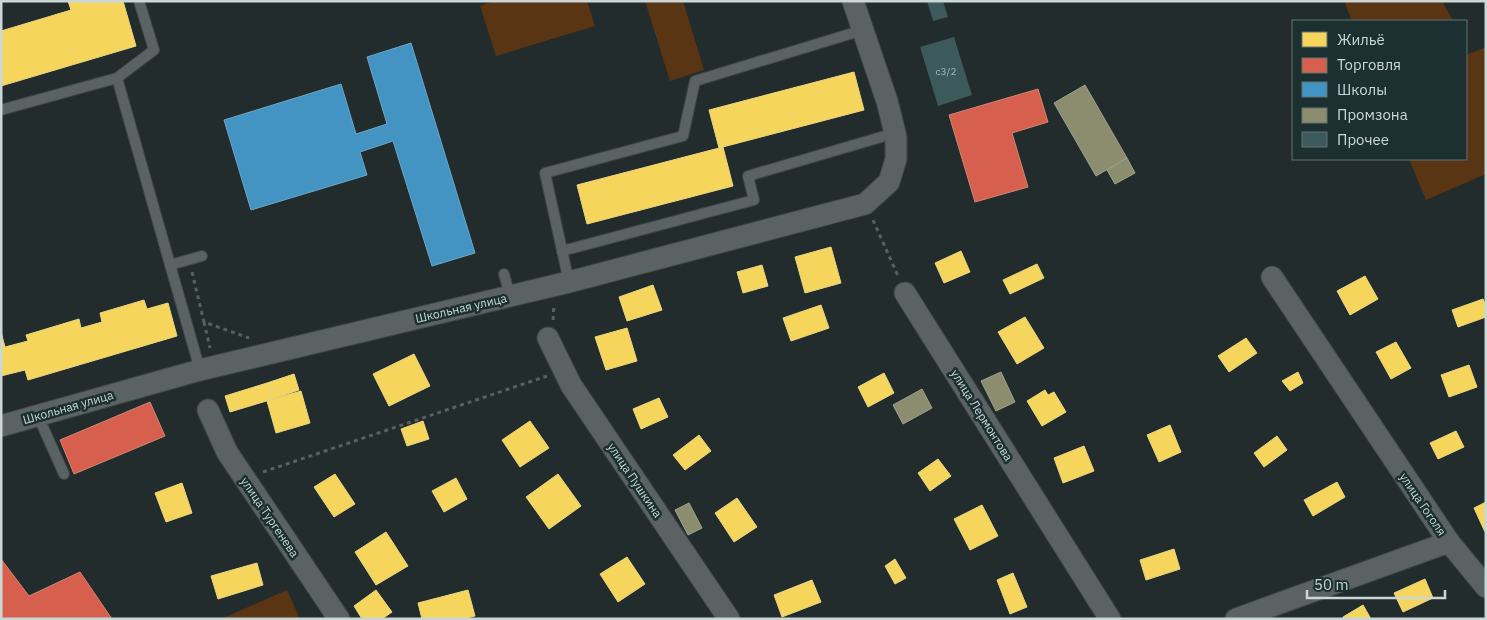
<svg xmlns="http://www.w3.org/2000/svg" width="1487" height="620" font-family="'IBM Plex Sans',sans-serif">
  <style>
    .green { fill: #593513 }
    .homes { fill: #f6d55c; stroke: #e9d681 }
    .shops { fill: #d6604d; stroke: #d38476 }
    .schools { fill: #4393c3; stroke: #6ca7c9 }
    .industry { fill: #8c8c6e; stroke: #9fa28e }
    .building { fill: #3c595b }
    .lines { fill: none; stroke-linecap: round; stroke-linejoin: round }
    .service-casing { stroke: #3e4747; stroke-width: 12 }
    .minor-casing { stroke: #3e4747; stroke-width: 23 }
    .path { stroke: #586061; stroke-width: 3; stroke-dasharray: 4 4; stroke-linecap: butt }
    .service { stroke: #5b6263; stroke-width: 10 }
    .minor { stroke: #5b6263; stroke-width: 21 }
    .labels { text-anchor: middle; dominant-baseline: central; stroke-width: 5; stroke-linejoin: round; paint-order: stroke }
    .number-label { font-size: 10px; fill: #a7b8b8 }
    .street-label { font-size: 12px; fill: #cbd7d7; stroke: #1d3031 }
  </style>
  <rect width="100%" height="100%" fill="#222c2c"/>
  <g class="green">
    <polygon points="494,1 587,1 595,26 496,56 480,6"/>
    <polygon points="645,1 683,1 704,70 670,81"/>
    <polygon points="1344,1 1442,1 1453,21 1352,21"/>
    <polygon points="1486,47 1486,174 1426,200 1409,159 1466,159 1466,55"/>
    <polygon points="287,590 300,619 221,619"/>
  </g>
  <g class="homes">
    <polygon points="68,1 123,1 136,46 1,86 1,31 71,10"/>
    <polygon points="854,72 864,110 719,148 709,110"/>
    <polygon points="723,147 733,186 587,224 577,185"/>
    <polygon points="831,247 841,283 805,293 795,257"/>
    <polygon points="961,251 970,272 944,283 935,263"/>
    <polygon points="1037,264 1044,278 1010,294 1003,280"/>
    <polygon points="762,265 768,286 743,293 737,272"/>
    <polygon points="1365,276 1378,299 1350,315 1337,291"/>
    <polygon points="653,285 662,310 627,321 619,297"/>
    <polygon points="1483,299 1486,306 1486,317 1458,327 1452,310"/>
    <polygon points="144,300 147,309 168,303 177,336 28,380 25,370 1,376 1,332 5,347 28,341 26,335 79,319 81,328 102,322 100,313"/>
    <polygon points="821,305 829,328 791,341 783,318"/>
    <polygon points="1025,317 1044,348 1017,364 998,332"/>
    <polygon points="627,328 637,361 606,370 595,337"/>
    <polygon points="1246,338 1257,353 1229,372 1218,356"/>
    <polygon points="1396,342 1411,368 1391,379 1376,352"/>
    <polygon points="414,354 430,386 389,406 373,374"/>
    <polygon points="1469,365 1477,387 1449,397 1441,375"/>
    <polygon points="1298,372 1303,383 1290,391 1282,381"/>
    <polygon points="884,373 894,393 868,407 858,387"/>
    <polygon points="294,374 299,390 273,399 267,383"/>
    <polygon points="267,383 273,399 230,412 225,396"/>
    <polygon points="1045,390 1048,395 1054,392 1066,412 1042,426 1027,401"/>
    <polygon points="301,391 310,423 276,433 267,401"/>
    <polygon points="659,398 668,417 641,429 633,409"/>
    <polygon points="423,421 429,439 407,446 401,429"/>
    <polygon points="530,421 549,448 520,467 502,440"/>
    <polygon points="1170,425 1181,452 1159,462 1147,435"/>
    <polygon points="1456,431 1464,447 1438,459 1430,443"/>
    <polygon points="699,435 711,451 685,470 673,455"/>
    <polygon points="1277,436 1287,450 1264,467 1254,453"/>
    <polygon points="1084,446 1094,471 1063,483 1054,458"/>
    <polygon points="938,459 951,476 930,491 918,473"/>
    <polygon points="335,474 355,504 334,517 314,487"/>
    <polygon points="558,474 581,506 549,529 526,497"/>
    <polygon points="456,478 467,499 444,512 432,491"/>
    <polygon points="1337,482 1345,497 1313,516 1304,500"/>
    <polygon points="182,483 192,513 166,522 155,493"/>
    <polygon points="737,498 757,527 734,542 715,513"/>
    <polygon points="1486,502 1486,531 1485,532 1474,508"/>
    <polygon points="982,505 998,536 970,550 954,519"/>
    <polygon points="386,532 408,566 376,585 355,552"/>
    <polygon points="1174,549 1180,569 1146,580 1140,560"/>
    <polygon points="627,557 645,584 618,602 600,574"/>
    <polygon points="895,559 906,578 895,584 885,566"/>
    <polygon points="257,563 263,585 218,599 211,576"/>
    <polygon points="1013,573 1027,607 1010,614 997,580"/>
    <polygon points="1425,579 1433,598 1403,612 1394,593"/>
    <polygon points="812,580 821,602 782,617 774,595"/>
    <polygon points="376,590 392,612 382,619 362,619 354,606"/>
    <polygon points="468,590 475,616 462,619 422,619 418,603"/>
    <polygon points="1363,605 1371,619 1343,619 1343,617"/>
  </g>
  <g class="shops">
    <polygon points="1038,89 1048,122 1012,133 1028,187 975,202 949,115"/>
    <polygon points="150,402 165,436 74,474 60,440"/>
    <polygon points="1,559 29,596 80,572 112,619 1,619"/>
  </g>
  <polygon class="schools" points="411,43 475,253 432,266 393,141 360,152 367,175 251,210 224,120 341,84 356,134 387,124 367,57"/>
  <g class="industry">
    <polygon points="1085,85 1127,158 1096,176 1054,103"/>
    <polygon points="1127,158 1135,173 1115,184 1107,170"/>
    <polygon points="1001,372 1015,402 996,411 981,381"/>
    <polygon points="922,389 932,408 903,424 893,405"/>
    <polygon points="689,503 702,528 688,535 675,510"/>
  </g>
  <g class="building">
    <polygon points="927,1 943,1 948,17 933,21"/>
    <polygon points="954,37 972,95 938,106 920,47"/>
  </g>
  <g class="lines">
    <defs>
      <g id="service">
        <polyline points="139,1 154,50 117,78 200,370"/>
        <polyline points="1,110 117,78"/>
        <polyline points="562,251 754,200 748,176 895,133"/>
        <polyline points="170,265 202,256"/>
        <polyline points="504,274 510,296"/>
        <polyline points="569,282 545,173 683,136 695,81 863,30"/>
        <polyline points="38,416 64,474"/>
      </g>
      <g id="minor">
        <polyline points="1272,277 1449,542 1486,587"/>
        <polyline points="905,293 1110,619"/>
        <polyline points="548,338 571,385 729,619"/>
        <polyline points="208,410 227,452 339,619"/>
        <polyline points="1,426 200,370 569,282 865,204 889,182 896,159 896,137 887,101 853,1"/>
        <polyline points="1236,619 1449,542"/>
      </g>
    </defs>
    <use href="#service" class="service-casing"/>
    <use href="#minor" class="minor-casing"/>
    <g class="path">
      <polyline points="873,220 898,276"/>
      <polyline points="192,272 204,322 249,338"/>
      <polyline points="553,320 554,304"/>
      <polyline points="204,322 210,348"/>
      <polyline points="263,472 547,376"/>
    </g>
    <use href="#service" class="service"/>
    <use href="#minor" class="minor"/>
  </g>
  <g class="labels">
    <g class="number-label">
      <text x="946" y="71">с3/2</text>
    </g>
    <g class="street-label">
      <text transform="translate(461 308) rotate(-13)">Школьная улица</text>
      <text transform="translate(68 407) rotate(-16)">Школьная улица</text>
      <text transform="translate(982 415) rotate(58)">улица Лермонтова</text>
      <text transform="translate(635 480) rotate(56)">улица Пушкина</text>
      <text transform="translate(1423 504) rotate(56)">улица Гоголя</text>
      <text transform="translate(270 517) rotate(56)">улица Тургенева</text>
    </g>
  </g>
  <rect width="1487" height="620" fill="none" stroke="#cbd7d7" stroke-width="5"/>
  <rect x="1292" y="20" width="175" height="140" fill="#1d3031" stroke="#637373"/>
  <rect x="1302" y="32" width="25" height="15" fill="#f6d55c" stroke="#637373"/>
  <text x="1337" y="45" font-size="15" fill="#cbd7d7">Жильё</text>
  <rect x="1302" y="58" width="25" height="15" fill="#d6604d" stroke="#637373"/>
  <text x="1337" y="70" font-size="15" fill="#cbd7d7">Торговля</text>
  <rect x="1302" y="82" width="25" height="15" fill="#4393c3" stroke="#637373"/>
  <text x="1337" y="95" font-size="15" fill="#cbd7d7">Школы</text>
  <rect x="1302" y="108" width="25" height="15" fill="#8c8c6e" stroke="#637373"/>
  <text x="1337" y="120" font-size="15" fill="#cbd7d7">Промзона</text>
  <rect x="1302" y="132" width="25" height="15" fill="#3c595b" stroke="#637373"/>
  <text x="1337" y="145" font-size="15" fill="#cbd7d7">Прочее</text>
  <path d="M1307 590v8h138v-8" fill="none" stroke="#cbd7d7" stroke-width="2.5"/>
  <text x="1314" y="590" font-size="15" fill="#cbd7d7" stroke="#1d3031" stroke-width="4" paint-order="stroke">50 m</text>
</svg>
